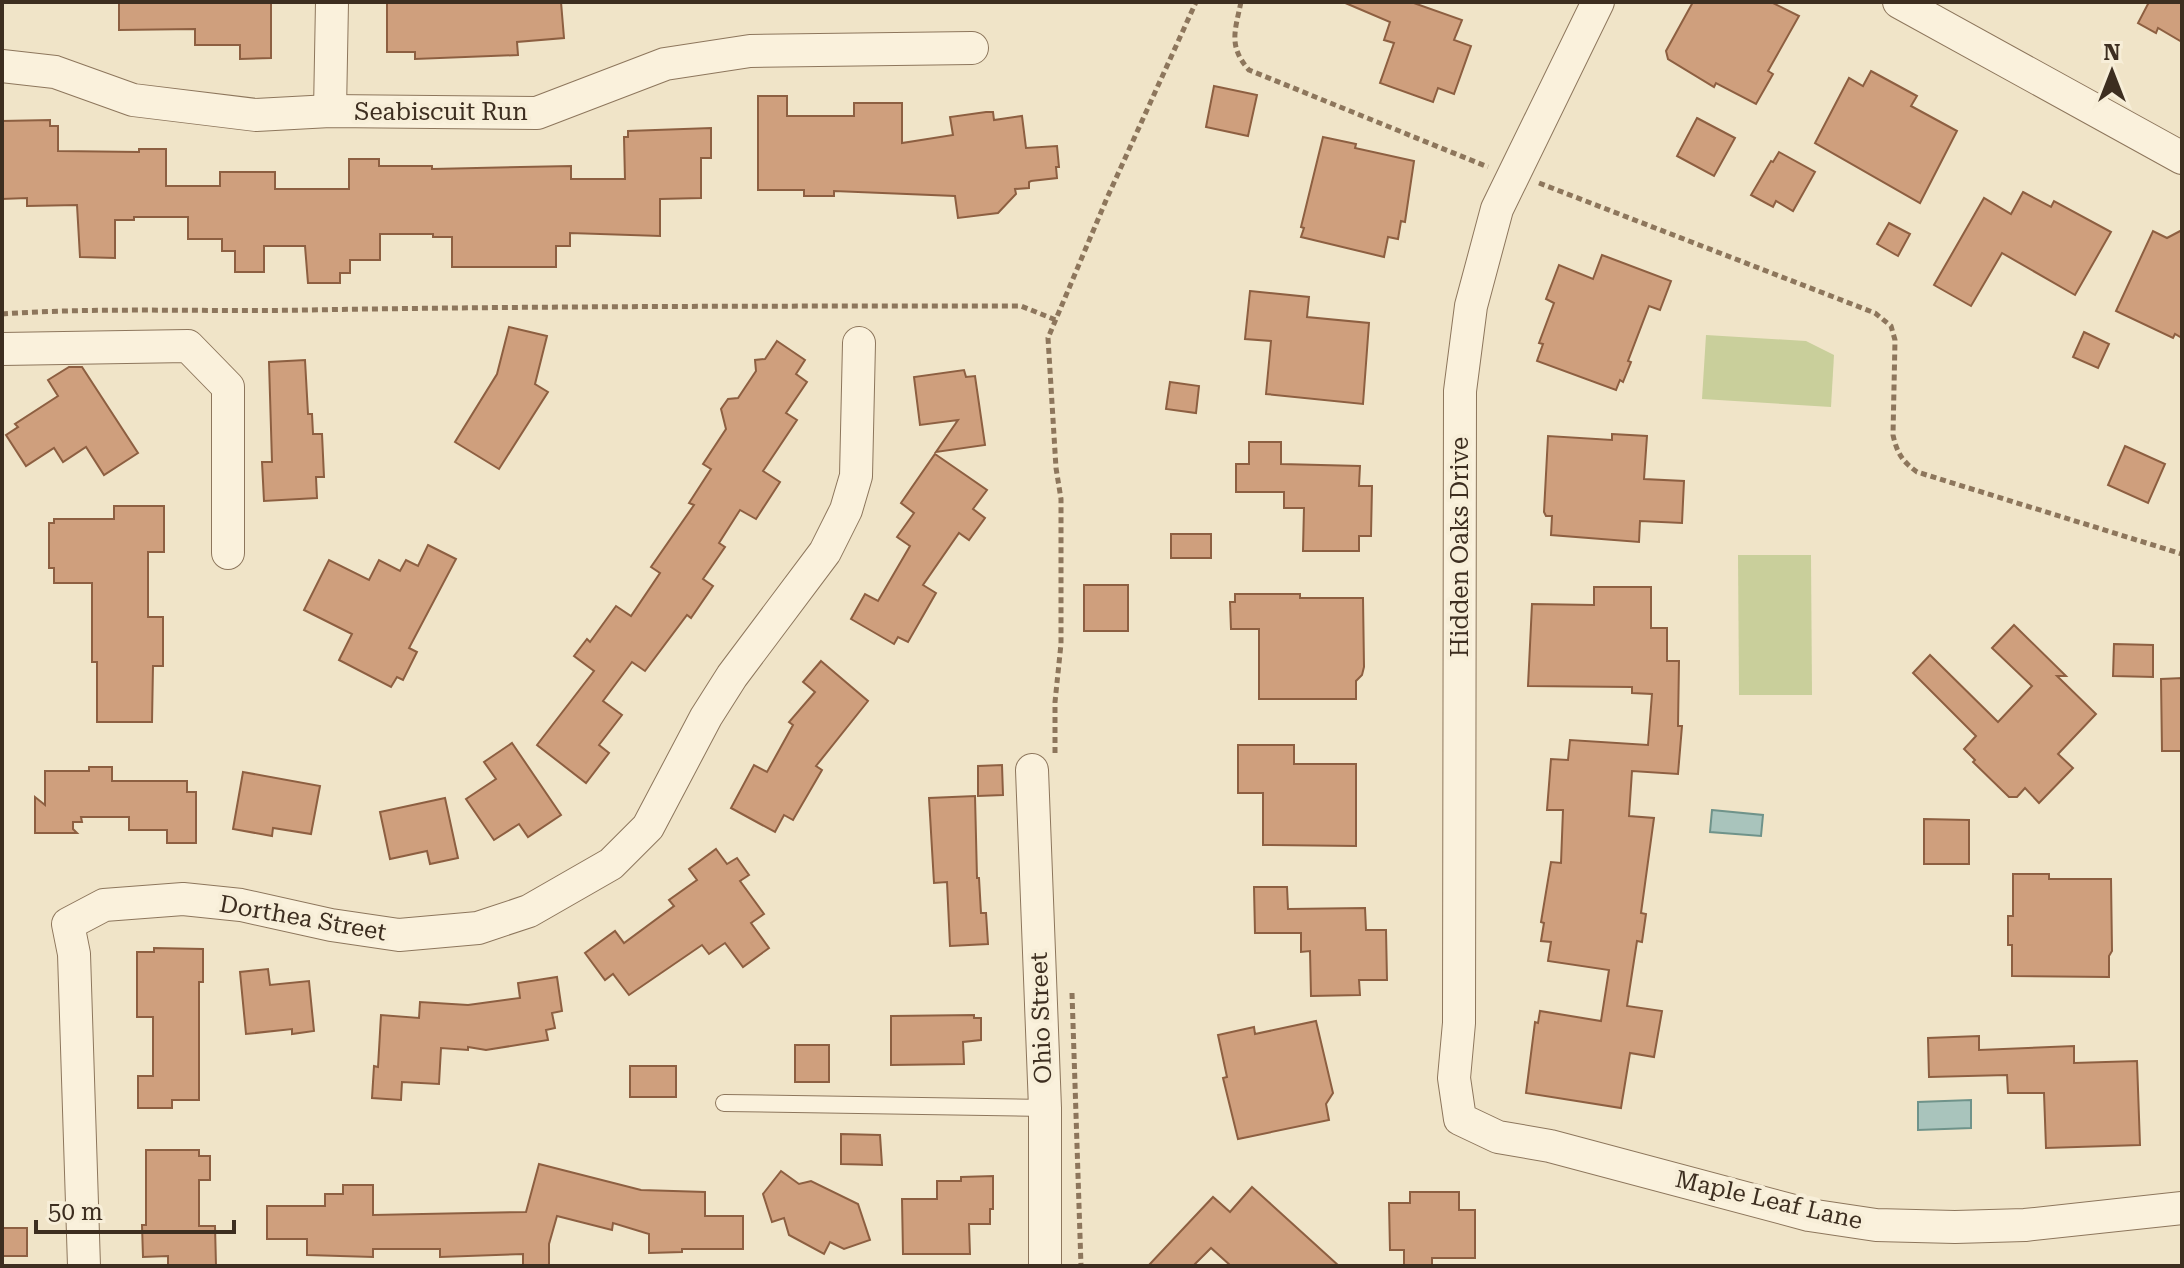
<svg xmlns="http://www.w3.org/2000/svg" width="2184" height="1268" font-family="'Roboto Serif',serif">
  <style>
    .green { fill: #c9cf9b }
    .water { fill: #a9c4bc; stroke: #6f938a; stroke-width: 2 }
    .building { fill: #cf9f7d; stroke: #8d5f41; stroke-width: 2 }
    .lines { fill: none; stroke-linecap: round; stroke-linejoin: round }
    .lane-casing { stroke: #8d765c; stroke-width: 18 }
    .street-casing { stroke: #8d765c; stroke-width: 34 }
    .path { stroke: #8d765c; stroke-width: 5; stroke-dasharray: 6 4; stroke-linecap: butt }
    .lane { stroke: #faf1dc; stroke-width: 16 }
    .street { stroke: #faf1dc; stroke-width: 32 }
    .labels { text-anchor: middle; dominant-baseline: central; stroke-width: 8; stroke-linejoin: round; paint-order: stroke }
    .street-label { font-size: 24px; fill: #3d2e20; stroke: #f7eed8 }
  </style>
  <rect width="100%" height="100%" fill="#f0e4c8"/>
  <g class="green">
    <polygon points="1706,335 1806,341 1834,355 1831,407 1702,399"/>
    <polygon points="1738,555 1811,555 1812,695 1739,695"/>
  </g>
  <g class="water">
    <polygon points="1712,810 1763,815 1761,836 1710,832"/>
    <polygon points="1971,1100 1971,1128 1918,1130 1918,1102"/>
  </g>
  <g class="building">
    <polygon points="119,2 271,2 271,58 240,59 240,45 195,45 195,29 119,30"/>
    <polygon points="387,2 561,2 564,38 517,42 518,55 415,59 415,52 387,52"/>
    <polygon points="1343,2 1411,2 1462,20 1454,40 1471,46 1454,94 1438,88 1433,102 1380,83 1394,43 1384,40 1390,22"/>
    <polygon points="1693,2 1771,2 1799,16 1768,71 1773,74 1756,104 1716,83 1714,87 1668,59 1666,51"/>
    <polygon points="2149,2 2182,2 2182,42 2158,28 2156,33 2138,23"/>
    <polygon points="1871,71 1917,96 1911,106 1957,131 1920,203 1815,143 1849,78 1863,86"/>
    <polygon points="1214,86 1257,95 1248,136 1206,127"/>
    <polygon points="758,96 787,96 787,116 854,116 854,103 902,103 902,143 953,135 950,117 986,112 993,112 994,120 1022,116 1026,148 1057,146 1059,167 1056,167 1057,178 1031,181 1029,182 1029,188 1015,189 1016,194 998,213 958,218 955,196 834,191 834,196 804,196 804,190 758,190"/>
    <polygon points="1697,118 1735,138 1714,176 1677,156"/>
    <polygon points="50,120 50,126 58,126 58,151 139,152 139,149 166,149 166,186 220,186 220,172 275,172 275,189 349,189 349,159 379,159 379,166 432,166 432,169 571,166 571,179 625,179 624,137 628,137 628,131 711,128 711,158 701,158 701,198 660,199 660,236 570,233 570,246 556,246 556,267 452,267 452,237 433,237 433,234 380,234 380,260 350,260 350,273 340,273 340,283 308,283 305,246 264,246 264,272 235,272 235,251 222,251 222,239 188,239 188,217 134,217 134,220 115,220 115,258 80,257 77,205 27,206 27,198 2,199 2,121"/>
    <polygon points="1323,137 1356,144 1355,148 1414,161 1405,222 1401,221 1398,239 1388,237 1384,257 1301,237 1304,228 1301,227"/>
    <polygon points="1779,152 1815,172 1793,211 1776,201 1773,207 1751,195 1771,161 1773,162"/>
    <polygon points="2023,192 2051,207 2054,201 2111,232 2075,295 2002,253 1971,306 1934,285 1984,198 2011,214"/>
    <polygon points="1889,223 1910,234 1898,256 1877,244"/>
    <polygon points="2182,230 2182,338 2175,334 2173,338 2116,311 2153,231 2167,238"/>
    <polygon points="1602,255 1671,281 1660,310 1649,306 1628,361 1631,362 1623,382 1620,380 1616,390 1537,361 1543,344 1539,343 1554,303 1546,299 1559,265 1593,279"/>
    <polygon points="1250,291 1309,297 1307,317 1369,323 1363,404 1266,394 1271,341 1245,339"/>
    <polygon points="509,327 547,336 535,384 548,392 499,469 455,442 497,374"/>
    <polygon points="2084,332 2109,344 2098,368 2073,357"/>
    <polygon points="777,341 805,360 796,374 807,382 786,413 797,420 763,471 780,482 756,519 740,510 719,543 725,547 703,579 713,586 691,618 687,615 645,671 632,662 603,701 622,715 599,745 609,753 586,783 537,745 594,671 574,656 587,639 590,642 616,606 631,616 660,573 651,567 694,505 689,503 711,469 703,464 726,429 721,409 728,399 738,398 756,371 755,360 765,359"/>
    <polygon points="305,360 308,414 312,414 313,434 322,434 324,477 316,477 317,498 264,501 262,462 272,462 269,362"/>
    <polygon points="69,367 82,367 138,453 104,475 86,447 63,462 54,448 26,466 6,435 18,427 15,424 58,396 48,380"/>
    <polygon points="964,370 966,377 975,376 985,445 936,452 958,420 920,425 914,377"/>
    <polygon points="1170,382 1199,386 1196,413 1166,409"/>
    <polygon points="1612,434 1647,436 1644,479 1684,481 1682,523 1640,521 1639,542 1551,535 1552,516 1546,516 1544,512 1548,436 1612,440"/>
    <polygon points="1249,442 1281,442 1281,464 1360,466 1359,486 1372,486 1371,536 1359,536 1359,551 1303,551 1304,508 1284,508 1284,492 1236,492 1236,464 1249,464"/>
    <polygon points="2125,446 2165,464 2148,503 2108,485"/>
    <polygon points="935,454 987,490 973,509 985,518 969,540 959,533 923,585 936,593 908,642 898,637 894,644 851,619 865,594 878,601 910,546 897,537 914,513 901,503"/>
    <polygon points="114,506 164,506 164,552 148,552 148,617 163,617 163,666 153,666 152,722 97,722 97,662 92,662 92,583 54,583 54,568 49,568 49,523 54,523 54,519 114,519"/>
    <rect x="1171" y="534" width="40" height="24"/>
    <polygon points="428,545 456,559 409,648 417,652 403,680 397,677 391,687 339,660 352,634 304,610 329,560 369,580 379,560 400,571 406,560 418,566"/>
    <rect x="1084" y="585" width="44" height="46"/>
    <polygon points="1594,587 1651,587 1651,628 1667,628 1667,661 1679,661 1678,726 1682,726 1678,774 1632,771 1629,816 1654,818 1641,913 1646,914 1642,942 1637,941 1627,1006 1662,1011 1654,1057 1630,1053 1621,1108 1526,1093 1535,1022 1538,1023 1540,1011 1601,1021 1609,970 1548,961 1551,942 1541,941 1544,923 1541,922 1551,862 1561,863 1563,810 1547,810 1551,759 1568,760 1570,740 1648,745 1652,694 1632,693 1632,687 1528,686 1532,604 1594,605"/>
    <polygon points="1235,594 1300,594 1300,598 1363,598 1364,667 1362,675 1356,681 1356,699 1259,699 1259,629 1231,629 1230,602 1235,602"/>
    <polygon points="2014,625 2066,676 2057,676 2096,714 2058,754 2073,768 2039,803 2025,788 2017,797 2009,797 1973,762 1975,760 1964,749 1976,736 1913,673 1930,655 1998,722 2032,686 1992,648"/>
    <polygon points="2114,644 2153,645 2153,677 2113,676"/>
    <polygon points="821,661 868,701 816,766 822,770 793,820 784,815 775,832 731,808 754,765 767,772 793,725 789,722 815,692 803,682"/>
    <polygon points="2182,678 2182,751 2162,751 2161,679"/>
    <polygon points="512,743 561,815 528,837 519,824 494,840 466,799 496,779 484,762"/>
    <polygon points="1238,745 1294,745 1294,764 1356,764 1356,846 1263,845 1263,793 1238,793"/>
    <polygon points="1002,765 1003,795 978,796 978,766"/>
    <polygon points="89,767 112,767 112,781 187,781 187,792 196,792 196,843 167,843 167,830 129,830 129,817 81,817 82,822 73,822 73,829 77,833 35,833 35,797 45,805 45,771 89,771"/>
    <polygon points="243,772 320,786 311,834 273,828 272,836 233,829"/>
    <polygon points="975,796 977,878 979,878 981,913 986,913 988,944 950,946 947,882 934,883 929,798"/>
    <polygon points="445,798 458,858 430,864 427,851 390,859 380,812"/>
    <polygon points="1924,819 1969,820 1969,864 1924,864"/>
    <polygon points="716,849 727,864 737,858 749,875 740,881 764,914 751,923 769,948 743,967 725,943 709,954 702,945 629,995 613,974 605,980 585,953 615,931 624,943 674,906 669,900 697,880 689,869"/>
    <polygon points="2013,874 2049,874 2049,879 2111,879 2112,951 2109,956 2109,977 2012,976 2012,945 2008,945 2008,916 2013,916"/>
    <polygon points="1254,887 1287,887 1288,909 1365,908 1366,930 1386,930 1387,980 1359,980 1360,995 1311,996 1310,951 1301,952 1301,933 1255,933"/>
    <polygon points="154,948 203,949 203,982 199,982 199,1100 172,1100 172,1108 138,1108 138,1076 153,1076 153,1017 137,1017 137,952 154,952"/>
    <polygon points="268,969 270,985 309,981 314,1031 292,1034 292,1029 246,1034 240,972"/>
    <polygon points="557,977 562,1011 552,1013 555,1028 546,1030 548,1040 486,1050 468,1047 468,1050 441,1048 439,1084 402,1082 401,1100 372,1098 374,1066 378,1067 381,1015 419,1018 420,1002 468,1005 520,998 518,983"/>
    <polygon points="974,1015 974,1018 981,1018 981,1040 963,1042 964,1064 891,1065 891,1016"/>
    <polygon points="1316,1021 1333,1093 1326,1104 1329,1120 1238,1139 1223,1078 1227,1077 1218,1035 1254,1027 1255,1034"/>
    <polygon points="1979,1036 1979,1050 2074,1046 2074,1063 2137,1061 2140,1145 2046,1148 2044,1093 2008,1093 2007,1075 1929,1077 1928,1038"/>
    <rect x="795" y="1045" width="34" height="37"/>
    <rect x="630" y="1066" width="46" height="31"/>
    <polygon points="841,1134 880,1135 882,1165 841,1164"/>
    <polygon points="146,1150 199,1150 199,1156 210,1156 210,1180 199,1180 199,1226 215,1226 216,1266 168,1266 168,1256 143,1257 142,1225 146,1225"/>
    <polygon points="539,1164 641,1190 705,1192 705,1216 743,1216 743,1249 682,1249 682,1252 649,1253 649,1234 613,1223 612,1230 557,1216 549,1244 549,1266 523,1266 523,1254 440,1257 440,1249 373,1249 373,1257 307,1255 307,1239 267,1239 267,1206 325,1206 325,1194 343,1194 343,1185 373,1185 373,1215 526,1212"/>
    <polygon points="781,1171 799,1184 811,1181 858,1204 870,1240 844,1249 830,1242 824,1254 789,1235 784,1218 772,1222 763,1194"/>
    <polygon points="993,1176 993,1209 990,1209 990,1224 969,1224 970,1254 903,1254 902,1199 937,1199 937,1181 961,1181 961,1177"/>
    <polygon points="1252,1187 1339,1266 1231,1266 1211,1248 1193,1266 1148,1266 1213,1197 1230,1212"/>
    <polygon points="1410,1192 1459,1192 1459,1210 1475,1210 1475,1258 1432,1258 1432,1266 1404,1266 1404,1250 1390,1250 1389,1203 1410,1203"/>
    <rect x="2" y="1228" width="25" height="28"/>
  </g>
  <g class="lines">
    <defs>
      <polyline id="lane" points="724,1103 1045,1108"/>
      <g id="street">
        <polyline points="1598,2 1497,209 1471,306 1460,391 1459,1023 1454,1078 1460,1119 1498,1137 1550,1146 1809,1215 1876,1225 1955,1227 2025,1225 2182,1208"/>
        <polyline points="1899,2 2182,158"/>
        <polyline points="2,66 55,72 133,100 256,115 330,111 537,113 665,64 750,51 972,48"/>
        <polyline points="330,111 332,2"/>
        <polyline points="2,349 188,346 228,387 228,553"/>
        <polyline points="1032,770 1045,1108 1045,1266"/>
        <polyline points="84,1266 74,954 68,924 104,905 183,899 241,905 331,925 399,935 478,928 529,911 611,864 648,827 706,717 732,676 825,552 846,510 856,476 859,343"/>
      </g>
    </defs>
    <use href="#lane" class="lane-casing"/>
    <use href="#street" class="street-casing"/>
    <g class="path">
      <path d="M 1241,2 C 1235,31 1228,46 1249,70 L 1488,167"/>
      <path d="M 1539,183 L 1875,313 L 1891,326 L 1895,340 L 1893,435 C 1897,453 1902,461 1917,472 L 2182,554"/>
      <path d="M 2,314 C 103,307 204,312 305,310 C 544,306 782,306 1021,306 L 1056,320"/>
      <polyline points="1055,753 1055,702 1061,644 1061,499 1056,468 1048,338 1107,198 1196,2"/>
      <polyline points="1072,993 1081,1266"/>
    </g>
    <use href="#lane" class="lane"/>
    <use href="#street" class="street"/>
  </g>
  <g class="labels">
    <g class="street-label">
      <text x="441" y="112">Seabiscuit Run</text>
      <text transform="translate(1460 547) rotate(-90)">Hidden Oaks Drive</text>
      <text transform="translate(303 918) rotate(10)">Dorthea Street</text>
      <text transform="translate(1041 1018) rotate(-92)">Ohio Street</text>
      <text transform="translate(1769 1200) rotate(13)">Maple Leaf Lane</text>
    </g>
  </g>
  <rect width="2184" height="1268" fill="none" stroke="#3d2e20" stroke-width="8"/>
  <g transform="translate(2112 72)" stroke="#f7eed8" stroke-width="6" paint-order="stroke">
  <path d="M0-6L14 30L0 20L-14 30Z" fill="#3d2e20"/>
  <text y="-12" font-size="22" font-weight="bold" text-anchor="middle" fill="#3d2e20">N</text>
  </g>
  <path d="M36 1220v12h198v-12" fill="none" stroke="#3d2e20" stroke-width="4"/>
  <text x="48" y="1220" font-size="24" fill="#3d2e20" stroke="#f7eed8" stroke-width="6" paint-order="stroke">50 m</text>
</svg>
